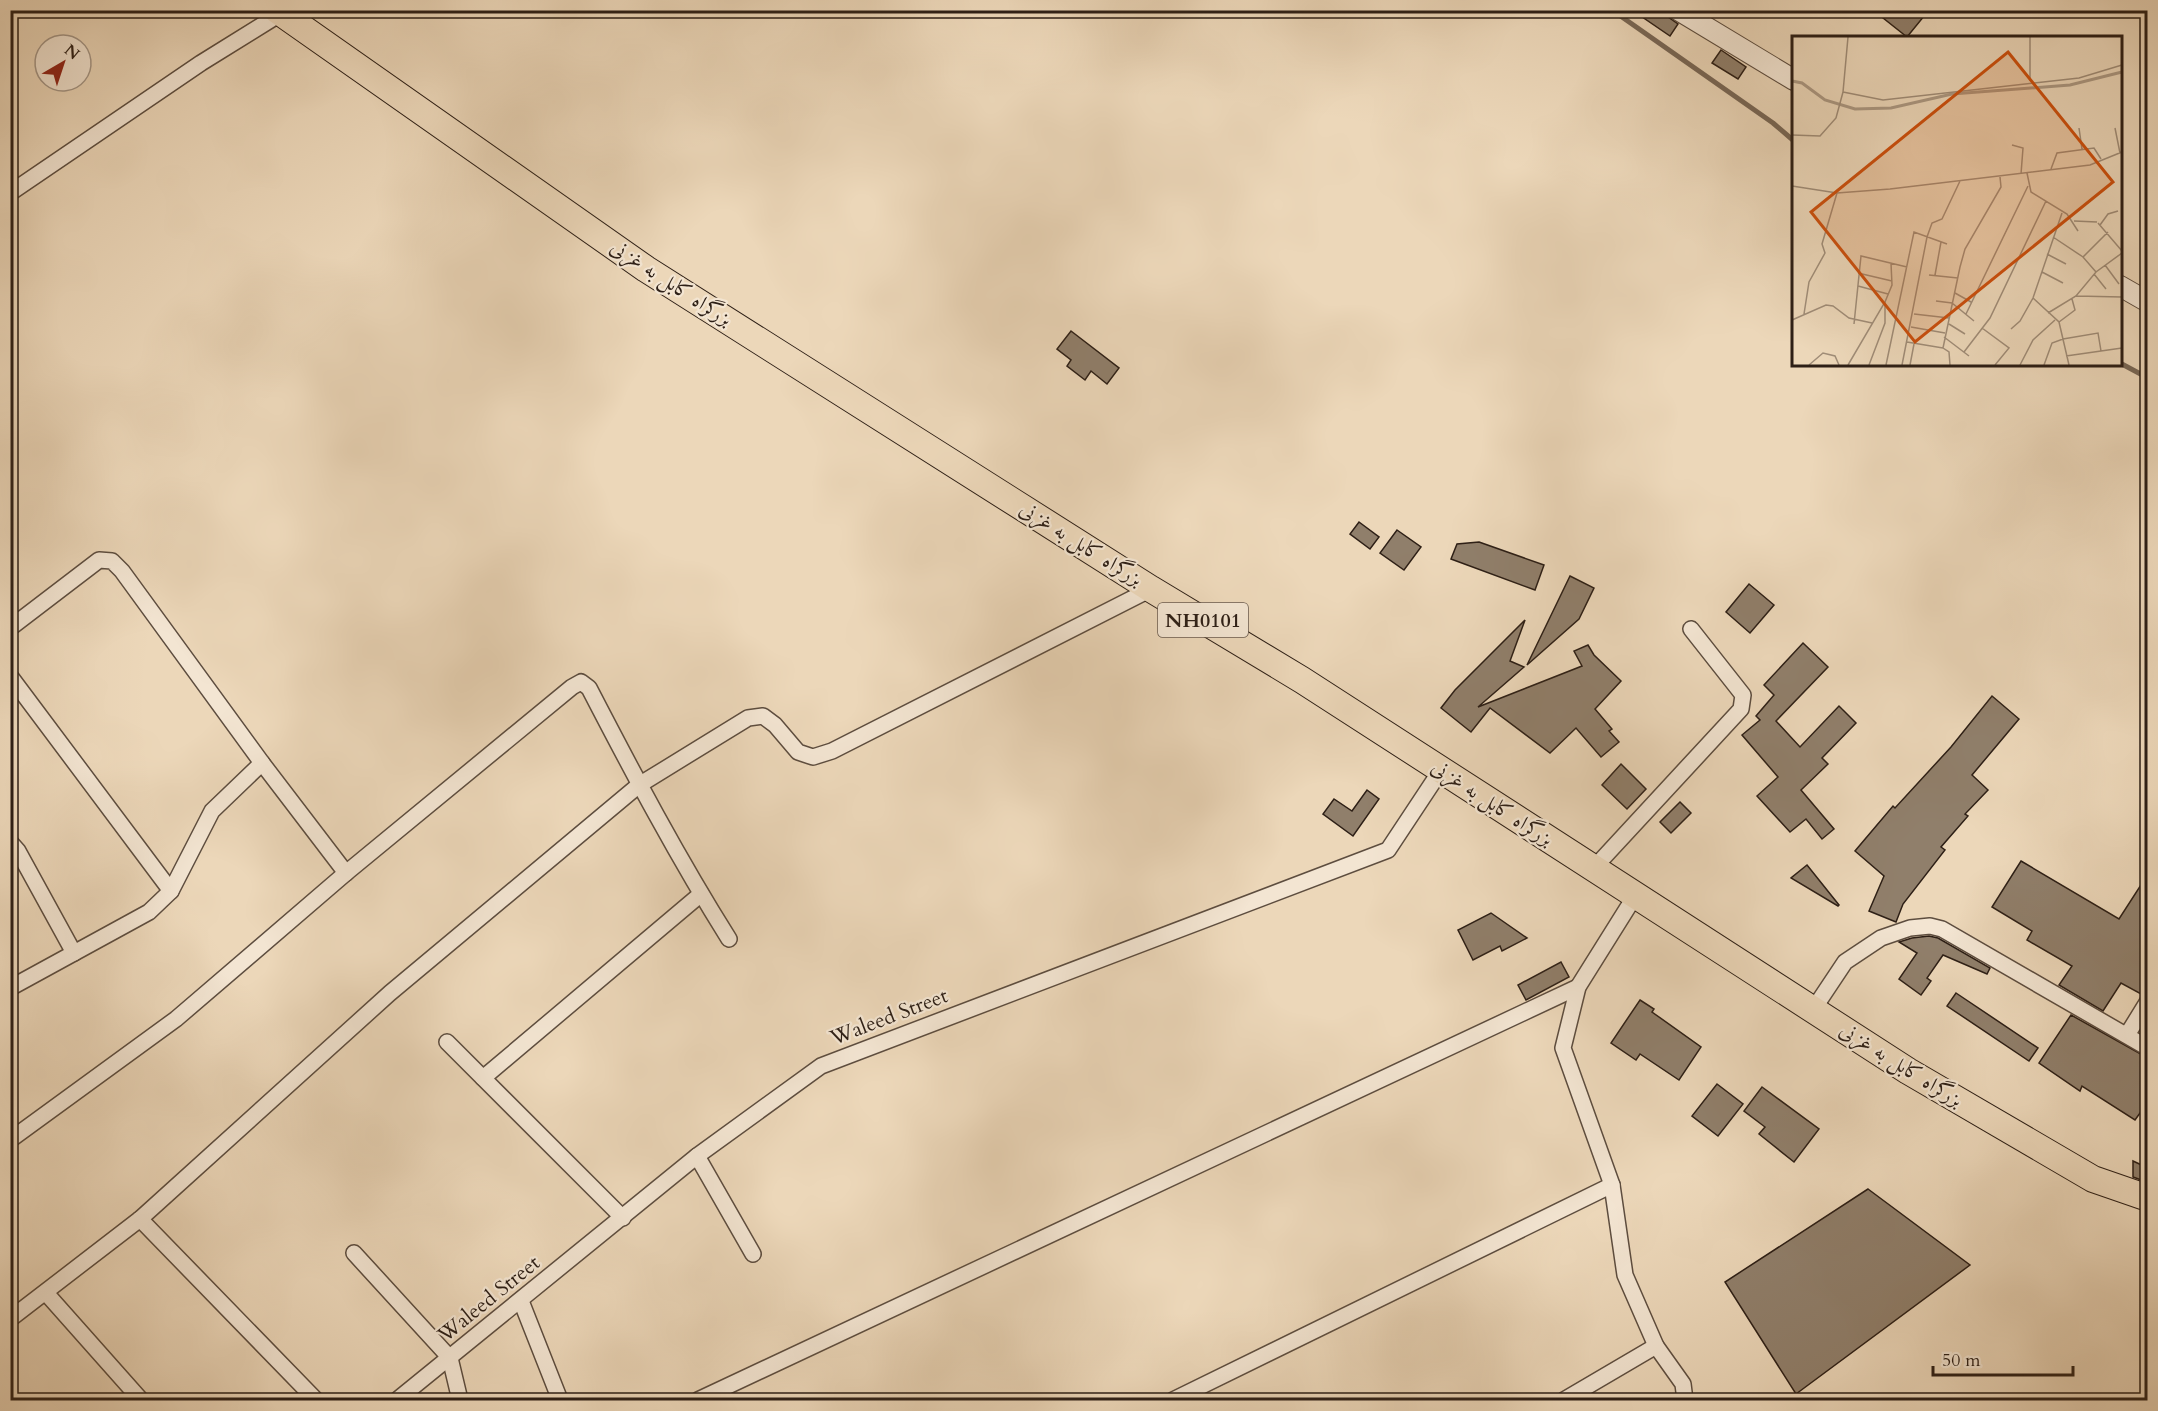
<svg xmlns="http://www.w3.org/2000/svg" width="2158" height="1411" font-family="Cardo,Amiri,serif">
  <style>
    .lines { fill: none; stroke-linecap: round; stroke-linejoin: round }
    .stream { stroke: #796857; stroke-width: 5 }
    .building { fill: #907f6b; stroke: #2d1f16; stroke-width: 1.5 }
    .minor-casing { stroke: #5d4d3f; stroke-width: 18 }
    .tertiary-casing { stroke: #5d4d3f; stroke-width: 22 }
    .trunk-casing { stroke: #2d1f16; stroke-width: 28 }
    .minor { stroke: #f3e5d2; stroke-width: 15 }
    .tertiary { stroke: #f3e5d2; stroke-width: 20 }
    .trunk { stroke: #ecd7b9; stroke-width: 26 }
    .labels { text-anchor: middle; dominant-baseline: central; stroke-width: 4.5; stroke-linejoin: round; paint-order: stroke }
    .shield { fill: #f3e5d2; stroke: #685a4e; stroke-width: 1.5 }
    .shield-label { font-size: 20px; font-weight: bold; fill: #2d1f16 }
    .street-label { font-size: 21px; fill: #2d1f16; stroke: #f3e5d2 }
    .inset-river { fill: none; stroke: #ab9882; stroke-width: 3 }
    .inset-road { fill: none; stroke: #a08d78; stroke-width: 1.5 }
    .view { fill: #cc500e; fill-opacity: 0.15; stroke: #cc500e; stroke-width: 3 }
    .inset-edge { fill: none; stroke: #2d1f16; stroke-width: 3 }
  </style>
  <rect width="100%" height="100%" fill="#ecd7b9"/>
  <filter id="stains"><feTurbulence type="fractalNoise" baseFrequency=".00333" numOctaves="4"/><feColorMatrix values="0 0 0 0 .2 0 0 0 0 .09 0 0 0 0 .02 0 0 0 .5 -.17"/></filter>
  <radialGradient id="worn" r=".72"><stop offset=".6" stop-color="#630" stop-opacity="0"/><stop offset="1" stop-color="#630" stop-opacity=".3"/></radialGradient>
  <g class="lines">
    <g class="stream">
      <polyline points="1612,10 1773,123 1794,141"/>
      <polyline points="2120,363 2148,378"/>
    </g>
  </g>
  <g class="building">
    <polygon points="1632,10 1658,10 1678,24 1670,36"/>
    <polygon points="1873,10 1929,10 1907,37"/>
    <polygon points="1721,50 1746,67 1738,79 1712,63"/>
    <polygon points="1071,331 1119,368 1107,384 1091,371 1085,380 1067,366 1071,360 1057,349"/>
    <polygon points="1359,522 1379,537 1370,549 1350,534"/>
    <polygon points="1397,530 1421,547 1404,570 1380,553"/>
    <polygon points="1479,542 1544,565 1535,590 1451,559 1457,544"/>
    <polygon points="1570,576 1594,588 1579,619 1527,665"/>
    <polygon points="1749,584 1774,605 1750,633 1726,612"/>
    <polygon points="1525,620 1510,661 1524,667 1478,707 1582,666 1574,651 1588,645 1594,655 1621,681 1595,709 1612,729 1609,731 1619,742 1601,757 1576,728 1550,753 1490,708 1471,732 1441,708 1455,690"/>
    <polygon points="1803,643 1828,667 1776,721 1800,747 1839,706 1856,723 1822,758 1828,764 1801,790 1834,829 1822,839 1806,819 1790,832 1757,796 1778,777 1742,735 1760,720 1756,716 1774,695 1764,685"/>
    <polygon points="1992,696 2019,719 1972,775 1988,790 1965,814 1968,816 1941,847 1945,850 1903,904 1896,922 1869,911 1884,876 1855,851 1893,806 1895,808 1951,747"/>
    <polygon points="1621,764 1646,789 1627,809 1602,785"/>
    <polygon points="1367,790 1379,799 1353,836 1323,814 1334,799 1352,811"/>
    <polygon points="1680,802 1691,813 1671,833 1660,822"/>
    <polygon points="2021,861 2119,919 2148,874 2148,991 2141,994 2121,983 2103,1011 2059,985 2072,966 2027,940 2032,931 1992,907"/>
    <polygon points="1807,865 1839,905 1838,906 1791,878"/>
    <polygon points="1491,913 1527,938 1502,951 1500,946 1473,960 1458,930"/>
    <polygon points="1929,936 1938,938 1990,968 1987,974 1943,955 1927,978 1931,981 1921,995 1899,979 1917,953 1899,942 1912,938"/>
    <polygon points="1561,962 1569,977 1526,1000 1518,985"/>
    <polygon points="1956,993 2038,1048 2029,1061 1947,1006"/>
    <polygon points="1640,1000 1654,1009 1652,1012 1701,1047 1679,1080 1640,1054 1636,1060 1611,1043"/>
    <polygon points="2071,1015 2148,1058 2148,1102 2135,1120 2082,1086 2080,1091 2039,1063"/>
    <polygon points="1717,1084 1743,1104 1718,1136 1692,1116"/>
    <polygon points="1762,1087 1819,1129 1794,1162 1759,1134 1765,1127 1744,1111"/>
    <polygon points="2133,1161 2148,1168 2148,1175 2144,1181 2133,1177"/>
    <polygon points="1868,1189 1970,1265 1796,1394 1725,1282"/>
  </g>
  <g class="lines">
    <defs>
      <g id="minor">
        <polyline points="10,193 201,63 280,14"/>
        <polyline points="10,628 99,560 112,561 122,571 262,763 346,873"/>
        <polyline points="10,676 171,891"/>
        <polyline points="10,842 18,851 74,953"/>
        <polyline points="1593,869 1741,709 1743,695 1691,629"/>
        <polyline points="1635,896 1578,987 1563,1048 1612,1185 1625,1275 1656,1346 1683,1384 1685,1400"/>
        <polyline points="10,988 149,912 171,891 212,811 262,763"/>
        <polyline points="1813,1010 1845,962 1881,938 1910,928 1930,926 1942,929 2148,1048"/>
        <polyline points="2127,1035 2148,1001"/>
        <polyline points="447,1042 623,1218"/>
        <polyline points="483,1078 701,894"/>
        <path d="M 10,1140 L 176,1019 L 346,873 L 572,687 L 581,682 L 589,688 C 633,773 678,858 729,939"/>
        <polyline points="697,1156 753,1254"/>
        <polyline points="140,1219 316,1400"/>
        <polyline points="354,1253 450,1358 460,1400"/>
        <polyline points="46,1293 141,1400"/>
        <polyline points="521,1301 560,1400"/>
        <polyline points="10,1319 140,1219 390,993 639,785 748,718 763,716 775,725 798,752 813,757 832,751 1151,589"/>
        <polyline points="397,1400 697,1156 821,1066 1388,850 1441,770"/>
        <polyline points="698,1400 1578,987"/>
        <polyline points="1173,1400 1612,1185"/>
        <polyline points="1564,1400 1656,1346"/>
      </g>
      <g id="tertiary">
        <polyline points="1678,10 1794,80"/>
        <polyline points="2120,286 2148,302"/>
      </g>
      <polyline id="trunk" points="277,10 646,269 1151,589 1302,680 1908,1071 2093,1179 2148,1198"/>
    </defs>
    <use href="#minor" class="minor-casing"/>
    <use href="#tertiary" class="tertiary-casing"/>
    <use href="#trunk" class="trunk-casing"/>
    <use href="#minor" class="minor"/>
    <use href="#tertiary" class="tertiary"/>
    <use href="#trunk" class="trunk"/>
  </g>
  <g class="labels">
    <rect class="shield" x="1158" y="603" width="90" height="34" rx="4.5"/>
    <g class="shield-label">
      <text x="1203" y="620">NH0101</text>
    </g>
    <g class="street-label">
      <text transform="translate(671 283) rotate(33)">بزرگراه کابل به غزنی</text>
      <text transform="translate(1081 544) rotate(32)">بزرگراه کابل به غزنی</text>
      <text transform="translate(1492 803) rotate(33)">بزرگراه کابل به غزنی</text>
      <text transform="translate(889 1017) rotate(-21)">Waleed Street</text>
      <text transform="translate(1901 1065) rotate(32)">بزرگراه کابل به غزنی</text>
      <text transform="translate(489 1299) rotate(-39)">Waleed Street</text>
    </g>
  </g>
  <g transform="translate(1792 36)">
    <rect width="330" height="330" fill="#ecd7b9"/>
    <path class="inset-river" d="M 0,45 L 10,47 L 33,64 L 63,73 L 99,72 L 160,58 L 278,49 L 330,36"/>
    <path class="inset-road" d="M 238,1 L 238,45M 51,56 L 91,64 L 287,42 L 330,29M 287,92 L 290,113M 323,92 L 328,117M 0,99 L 28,100 L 44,82 L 51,56 L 56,1M 220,109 L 231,112 L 229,138M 259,133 L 265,117 L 302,112 L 309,123M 235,137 L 239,156 L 275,178 L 286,195M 0,150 L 45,157 L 98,153 L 298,129 L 330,116M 282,185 L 305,186M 306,187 L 330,215M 308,189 L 316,178 L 326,175M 261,201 L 291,221 L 304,236M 255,218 L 274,228M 291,221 L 316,196M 313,229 L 327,248M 250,236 L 271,247M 66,237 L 100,245M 302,238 L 314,253M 137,239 L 166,242M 143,239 L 149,206M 66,250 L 96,258M 163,257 L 179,266M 284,260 L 330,261M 241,262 L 267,286 L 277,329M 144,265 L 160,267 L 182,285M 256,277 L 284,260 L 304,236 L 330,217M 12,278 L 17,246 L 33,217 L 30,208 L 45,157M 122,278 L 157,282M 174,278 L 236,150M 0,284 L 34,269 L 41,270 L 57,282 L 80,287M 267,286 L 283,274 L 280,263M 62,288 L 69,220 L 115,231M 157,288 L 173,298M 119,291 L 153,297M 190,292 L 217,312 L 203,329M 219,293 L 228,285 L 241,262 L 270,177M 152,301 L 177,320M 115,306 L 151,312M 172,316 L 198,282 L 254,165M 274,320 L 330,312M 17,329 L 31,317 L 43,320 L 47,329M 56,329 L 93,266 L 100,249 L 99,227M 77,329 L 93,287 L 93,266M 94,329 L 122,196 L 155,208M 110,329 L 135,201 L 140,187 L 150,183 L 168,145M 118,329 L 122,308M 158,329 L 157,316 L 151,312 L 168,231 L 173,213 L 209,151 L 208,141M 228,329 L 241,304 L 263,284M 252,329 L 260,307 L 271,303 L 306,297 L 309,315"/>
    <path class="view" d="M 216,16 L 321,146 L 123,306 L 19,176 Z"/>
    <rect width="330" height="330" class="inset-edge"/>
  </g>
  <rect width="2158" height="1411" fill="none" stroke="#ecd7b9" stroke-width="36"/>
  <rect x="12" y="12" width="2134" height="1387" fill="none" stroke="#2d1f16" stroke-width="3"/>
  <rect x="18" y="18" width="2122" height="1375" fill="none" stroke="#2d1f16" stroke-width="1.5"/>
  <g transform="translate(63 63) rotate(39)"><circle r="28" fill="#f3e5d2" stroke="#a49687" stroke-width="1.5"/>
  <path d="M0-4.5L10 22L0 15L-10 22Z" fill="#8f2418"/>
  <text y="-9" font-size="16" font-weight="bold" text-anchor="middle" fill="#2d1f16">N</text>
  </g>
  <path d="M1933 1366v9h140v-9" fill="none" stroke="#2d1f16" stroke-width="3"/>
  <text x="1942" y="1366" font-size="18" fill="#2d1f16" stroke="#f3e5d2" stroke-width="4.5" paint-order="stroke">50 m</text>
  <rect width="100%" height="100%" filter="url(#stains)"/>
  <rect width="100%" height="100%" fill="url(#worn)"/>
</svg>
